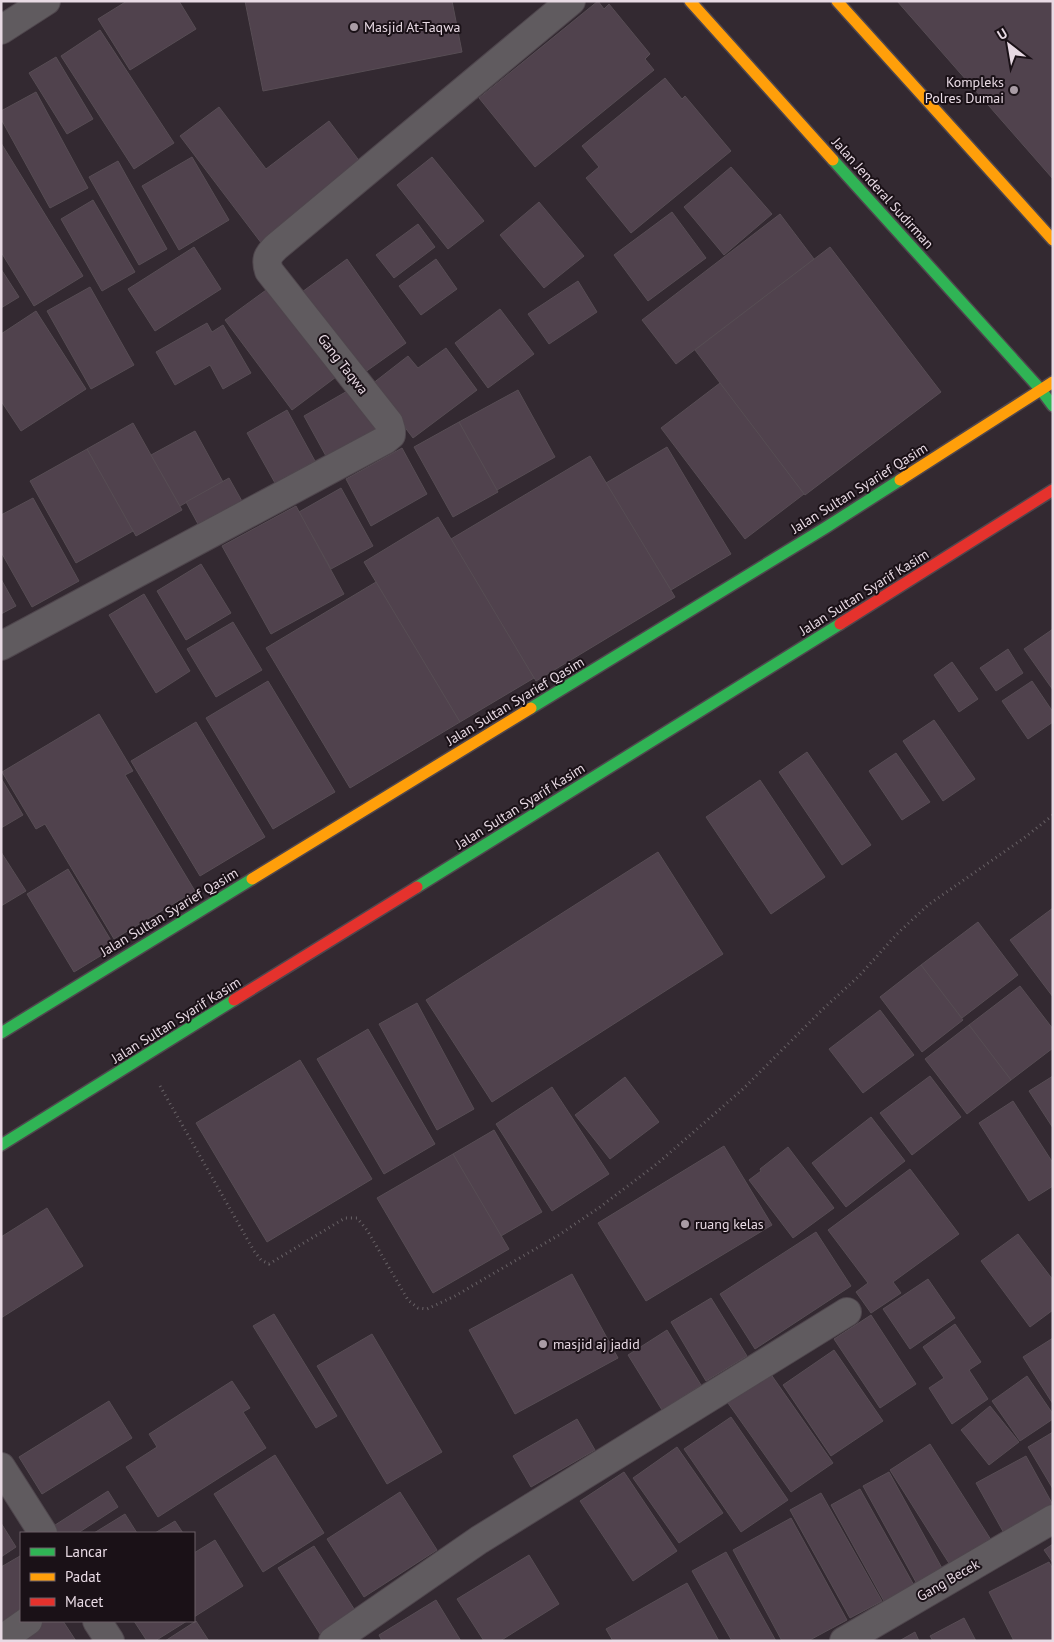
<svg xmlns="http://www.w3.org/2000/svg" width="1054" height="1642" font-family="'PT Sans',sans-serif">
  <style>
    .building { fill: #50424d; stroke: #574d54 }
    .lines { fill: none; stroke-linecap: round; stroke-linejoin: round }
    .street-casing { stroke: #4f464d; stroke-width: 30 }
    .fast-casing { stroke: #4f464d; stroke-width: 14 }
    .slow-casing { stroke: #4f464d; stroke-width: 14 }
    .jam-casing { stroke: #4f464d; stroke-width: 14 }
    .path { stroke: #686266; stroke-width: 3; stroke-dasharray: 1 4; stroke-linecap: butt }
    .street { stroke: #605b5f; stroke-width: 28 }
    .fast { stroke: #30b455; stroke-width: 11 }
    .slow { stroke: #ff9f0a; stroke-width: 11 }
    .jam { stroke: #e5322d; stroke-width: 11 }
    .poi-dot { fill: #a99ca5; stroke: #1a1117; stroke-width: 2 }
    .labels { text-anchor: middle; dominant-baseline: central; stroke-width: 4; stroke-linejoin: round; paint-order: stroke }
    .poi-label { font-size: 14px; fill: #e8dae4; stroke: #1a1117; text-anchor: start }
    .street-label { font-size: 14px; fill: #e8dae4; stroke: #1a1117 }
  </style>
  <rect width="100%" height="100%" fill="#332931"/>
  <g class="building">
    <polygon points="127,1 179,1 196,29 130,70 98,19"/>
    <polygon points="245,1 452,1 462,52 263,91"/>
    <polygon points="598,1 604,9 609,4 650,54 645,59 654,70 535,167 479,98"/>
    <polygon points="897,1 1053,1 1053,179"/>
    <polygon points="100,30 174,143 134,169 61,56"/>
    <polygon points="56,57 93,119 67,134 29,73"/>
    <polygon points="665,78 682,99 685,96 731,151 631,233 586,178 599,167 582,146"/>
    <polygon points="36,92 88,188 50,208 1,119 1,111"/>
    <polygon points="219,107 266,169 329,121 364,167 262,244 180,136"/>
    <polygon points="1,143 83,276 34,306 1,252"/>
    <polygon points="192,157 229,220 179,250 142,186"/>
    <polygon points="432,157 484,221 448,249 397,185"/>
    <polygon points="118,161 167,249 139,265 89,177"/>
    <polygon points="731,167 772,214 724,255 684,207"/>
    <polygon points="93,200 135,272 102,291 61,219"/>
    <polygon points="539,202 584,256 544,288 500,235"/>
    <polygon points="672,212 706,258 648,301 614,255"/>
    <polygon points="780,214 814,259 676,364 642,320"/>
    <polygon points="418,224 435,247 394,278 376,255"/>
    <polygon points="194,247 221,289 155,331 128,289"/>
    <polygon points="830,247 941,392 805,495 695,350"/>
    <polygon points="347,259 406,343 361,375 302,292"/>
    <polygon points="436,259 457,289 421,315 399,286"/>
    <polygon points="1,269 19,297 1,308"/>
    <polygon points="578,281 597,312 549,344 528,314"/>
    <polygon points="273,285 340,374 292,410 225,320"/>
    <polygon points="90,287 134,365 91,389 47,311"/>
    <polygon points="500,309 534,354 488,388 455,343"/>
    <polygon points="36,311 86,389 21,431 1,401 1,334"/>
    <polygon points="207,323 212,332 223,325 251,373 223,389 210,365 175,385 156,352"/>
    <polygon points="446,348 477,390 413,438 372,384 408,356 418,368"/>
    <polygon points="720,383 804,494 745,539 661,428"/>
    <polygon points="356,386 384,437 332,467 304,416"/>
    <polygon points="518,390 555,457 497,490 459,422"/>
    <polygon points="287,410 315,461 275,483 247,433"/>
    <polygon points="459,422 498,492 453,517 414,447"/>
    <polygon points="133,423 182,510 136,536 87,449"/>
    <polygon points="195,431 223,482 180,506 151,455"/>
    <polygon points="667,447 731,554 671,590 606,483"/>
    <polygon points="402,448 427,494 371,526 346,479"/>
    <polygon points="87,449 133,531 76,563 30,481"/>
    <polygon points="590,456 675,597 536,681 451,539"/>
    <polygon points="229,478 247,510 204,535 186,502"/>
    <polygon points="341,488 373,546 331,569 299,512"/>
    <polygon points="33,498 79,581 32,607 1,552 1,515"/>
    <polygon points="296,506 344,594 271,634 222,546"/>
    <polygon points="438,517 534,678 460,722 364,562"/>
    <polygon points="201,564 231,613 186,640 157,591"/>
    <polygon points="1,579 16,606 1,614"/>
    <polygon points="376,582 460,722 350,788 266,648"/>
    <polygon points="144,594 190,671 156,693 109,615"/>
    <polygon points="233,622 262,670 216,697 187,649"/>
    <polygon points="1053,629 1053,690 1024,649"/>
    <polygon points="1008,649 1023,673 996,691 980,668"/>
    <polygon points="952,662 978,699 959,712 934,675"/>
    <polygon points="268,681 335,792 273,829 206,718"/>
    <polygon points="1032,681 1053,712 1053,722 1028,739 1002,701"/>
    <polygon points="99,714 133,771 125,775 195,891 114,939 45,824 36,829 2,772"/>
    <polygon points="934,720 975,779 943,801 903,741"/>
    <polygon points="196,722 265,837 200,876 131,761"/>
    <polygon points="807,752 871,845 842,865 779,772"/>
    <polygon points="896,753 930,802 902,820 869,771"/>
    <polygon points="1,778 23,815 1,828"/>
    <polygon points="760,780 825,877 771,914 706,817"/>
    <polygon points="1,852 26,891 1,906"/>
    <polygon points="658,852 723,954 492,1102 426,1000"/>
    <polygon points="68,869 115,947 74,972 27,894"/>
    <polygon points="1053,908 1053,997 1010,940"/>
    <polygon points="978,922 1018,975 962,1018 921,965"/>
    <polygon points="921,965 963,1020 922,1052 880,997"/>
    <polygon points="1020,986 1053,1029 1053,1048 1011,1080 969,1025"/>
    <polygon points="417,1003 474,1109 437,1130 379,1024"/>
    <polygon points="880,1010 914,1055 863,1093 829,1049"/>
    <polygon points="969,1025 1011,1080 967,1114 925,1059"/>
    <polygon points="368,1029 435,1144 384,1174 317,1059"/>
    <polygon points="300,1060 372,1179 267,1242 196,1123"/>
    <polygon points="930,1076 961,1117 912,1155 880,1113"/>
    <polygon points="1053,1076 1053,1128 1029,1091"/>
    <polygon points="625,1077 659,1122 610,1159 575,1115"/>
    <polygon points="552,1087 609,1174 552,1211 496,1124"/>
    <polygon points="1013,1101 1053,1163 1053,1186 1029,1201 979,1123"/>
    <polygon points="871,1117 905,1161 846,1207 812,1163"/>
    <polygon points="494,1130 542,1212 501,1236 453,1154"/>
    <polygon points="724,1146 772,1225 646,1301 598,1223"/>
    <polygon points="788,1147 834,1208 793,1238 749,1180 761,1171 760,1169"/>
    <polygon points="453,1154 509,1249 433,1293 377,1198"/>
    <polygon points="910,1169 959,1234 893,1282 901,1293 871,1313 856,1292 868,1283 828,1230"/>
    <polygon points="47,1208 83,1266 1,1318 1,1237"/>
    <polygon points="816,1232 851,1286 755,1349 720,1294"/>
    <polygon points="1018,1234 1053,1280 1053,1310 1030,1327 981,1261"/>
    <polygon points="572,1274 618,1358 515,1414 469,1330"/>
    <polygon points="928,1279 955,1318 910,1349 883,1309"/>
    <polygon points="711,1298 747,1356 706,1381 671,1322"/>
    <polygon points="274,1314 337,1416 316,1428 253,1326"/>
    <polygon points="871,1315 916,1384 880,1408 834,1339"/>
    <polygon points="955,1324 981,1362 969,1370 988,1399 952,1424 929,1388 944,1378 923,1347"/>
    <polygon points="667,1330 701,1385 662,1410 628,1355"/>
    <polygon points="372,1334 442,1452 387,1484 317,1366"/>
    <polygon points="1053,1338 1053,1404 1023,1357"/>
    <polygon points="834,1350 883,1421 831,1456 783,1385"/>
    <polygon points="770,1373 833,1463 791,1492 728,1403"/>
    <polygon points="1027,1376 1053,1414 1053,1419 1020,1441 992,1401"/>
    <polygon points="232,1381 250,1408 243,1412 266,1448 158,1517 126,1467 157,1447 149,1434"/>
    <polygon points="109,1401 132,1438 42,1494 19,1457"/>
    <polygon points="990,1406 1019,1442 989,1465 961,1430"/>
    <polygon points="731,1417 788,1500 741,1532 684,1449"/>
    <polygon points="577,1419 595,1450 531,1487 513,1456"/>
    <polygon points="1053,1432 1053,1489 1028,1447"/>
    <polygon points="930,1444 993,1543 952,1568 890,1470"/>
    <polygon points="677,1447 723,1513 679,1543 633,1478"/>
    <polygon points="275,1455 324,1533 263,1572 214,1494"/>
    <polygon points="1026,1456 1053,1505 1053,1509 1005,1535 976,1483"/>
    <polygon points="624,1472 677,1551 633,1581 580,1501"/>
    <polygon points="889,1472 943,1570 917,1584 863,1486"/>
    <polygon points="860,1489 915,1587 885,1603 831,1505"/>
    <polygon points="108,1491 118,1507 78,1533 56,1533 52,1527"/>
    <polygon points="400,1492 437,1550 364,1597 327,1539"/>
    <polygon points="821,1493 882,1601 850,1618 790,1510"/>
    <polygon points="125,1514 137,1533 94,1533"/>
    <polygon points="791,1518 847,1620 808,1641 782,1641 733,1550"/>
    <polygon points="175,1521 183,1533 155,1533"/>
    <polygon points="1,1523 16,1547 1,1557"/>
    <polygon points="215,1540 243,1586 194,1617 194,1553"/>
    <polygon points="1053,1544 1053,1563 1044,1550"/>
    <polygon points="314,1546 356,1612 320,1634 278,1568"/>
    <polygon points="726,1552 776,1641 732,1641 692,1571"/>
    <polygon points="529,1555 559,1604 500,1641 484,1641 457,1599"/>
    <polygon points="20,1556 21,1559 21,1620 1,1632 1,1567"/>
    <polygon points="1049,1562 1053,1569 1053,1641 1014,1641 989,1592"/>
    <polygon points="687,1583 719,1641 613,1641 606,1629"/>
    <polygon points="436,1600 461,1641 382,1641 379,1635"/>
    <polygon points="964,1618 976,1641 933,1641 930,1636"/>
    <polygon points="41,1621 63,1621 76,1641 10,1641"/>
    <polygon points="134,1621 187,1621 155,1641 147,1641"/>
    <polygon points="196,1621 209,1641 165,1641"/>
    <polygon points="915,1632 919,1641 899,1641"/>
  </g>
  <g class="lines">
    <defs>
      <g id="street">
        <polyline points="1,30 46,1"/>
        <path d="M 1,646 L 385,440 L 391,435 L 391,430 L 389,423 L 269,271 C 265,259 268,255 276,247 L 571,1"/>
        <polyline points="1,1467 43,1533"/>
        <polyline points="97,1621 110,1641"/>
        <polyline points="1,1640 28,1621"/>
        <polyline points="333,1641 479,1540 847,1312"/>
        <polyline points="844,1641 1053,1519"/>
      </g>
      <g id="fast">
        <polyline points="833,160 1041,390 1053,406"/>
        <polyline points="531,708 825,528 900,480"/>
        <polyline points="417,887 840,624"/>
        <polyline points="1,1033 252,879"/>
        <polyline points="1,1145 234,1000"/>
      </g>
      <g id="slow">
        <polyline points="690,1 833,160"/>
        <polyline points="837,1 1053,240"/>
        <polyline points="900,480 1053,382"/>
        <polyline points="252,879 531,708"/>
      </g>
      <g id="jam">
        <polyline points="840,624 1053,490"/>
        <polyline points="234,1000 417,887"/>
      </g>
    </defs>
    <use href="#street" class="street-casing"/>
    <use href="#fast" class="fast-casing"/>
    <use href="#slow" class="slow-casing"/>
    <use href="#jam" class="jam-casing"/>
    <polyline class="path" points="160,1086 254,1251 261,1260 269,1264 345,1218 357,1218 367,1230 408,1300 418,1308 427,1309 455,1296 559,1235 600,1207 658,1163 743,1089 823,1009 859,976 897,934 928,905 1024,838 1053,815"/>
    <use href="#street" class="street"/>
    <use href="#fast" class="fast"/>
    <use href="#slow" class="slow"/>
    <use href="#jam" class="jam"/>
  </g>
  <g class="poi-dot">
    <circle cx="354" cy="27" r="5"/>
    <circle cx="1014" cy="90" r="5"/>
    <circle cx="685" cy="1224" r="5"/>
    <circle cx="543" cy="1344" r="5"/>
  </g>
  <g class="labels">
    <g class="poi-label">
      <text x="364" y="27">Masjid At-Taqwa</text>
      <text x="1004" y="82" text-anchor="end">Kompleks<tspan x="1004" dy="16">Polres Dumai</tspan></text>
      <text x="695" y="1224">ruang kelas</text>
      <text x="553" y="1344">masjid aj jadid</text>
    </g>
    <g class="street-label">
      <text transform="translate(883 193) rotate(48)">Jalan Jenderal Sudirman</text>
      <text transform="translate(343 364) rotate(52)">Gang Taqwa</text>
      <text transform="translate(859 488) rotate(-32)">Jalan Sultan Syarief Qasim</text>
      <text transform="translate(864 592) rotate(-32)">Jalan Sultan Syarif Kasim</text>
      <text transform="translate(515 701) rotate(-31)">Jalan Sultan Syarief Qasim</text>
      <text transform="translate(520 806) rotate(-32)">Jalan Sultan Syarif Kasim</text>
      <text transform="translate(169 912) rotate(-31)">Jalan Sultan Syarief Qasim</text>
      <text transform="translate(176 1020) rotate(-32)">Jalan Sultan Syarif Kasim</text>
      <text transform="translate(948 1580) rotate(-30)">Gang Becek</text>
    </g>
  </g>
  <rect width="1054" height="1642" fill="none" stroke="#e8dae4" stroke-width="5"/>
  <rect x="20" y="1532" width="175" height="90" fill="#1a1117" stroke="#6c6169"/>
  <rect x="30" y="1548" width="25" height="8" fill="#30b455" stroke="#6c6169"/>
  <text x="65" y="1557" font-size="15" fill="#e8dae4">Lancar</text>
  <rect x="30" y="1573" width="25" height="8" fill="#ff9f0a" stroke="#6c6169"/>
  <text x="65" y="1582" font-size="15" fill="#e8dae4">Padat</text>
  <rect x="30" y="1598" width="25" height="8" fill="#e5322d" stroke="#6c6169"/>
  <text x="65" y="1607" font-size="15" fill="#e8dae4">Macet</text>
  <g transform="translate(1009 45) rotate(329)" stroke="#1a1117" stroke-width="4" paint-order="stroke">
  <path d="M0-4L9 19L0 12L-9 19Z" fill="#e8dae4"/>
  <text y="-8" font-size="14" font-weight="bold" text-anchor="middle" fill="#e8dae4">U</text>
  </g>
</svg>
